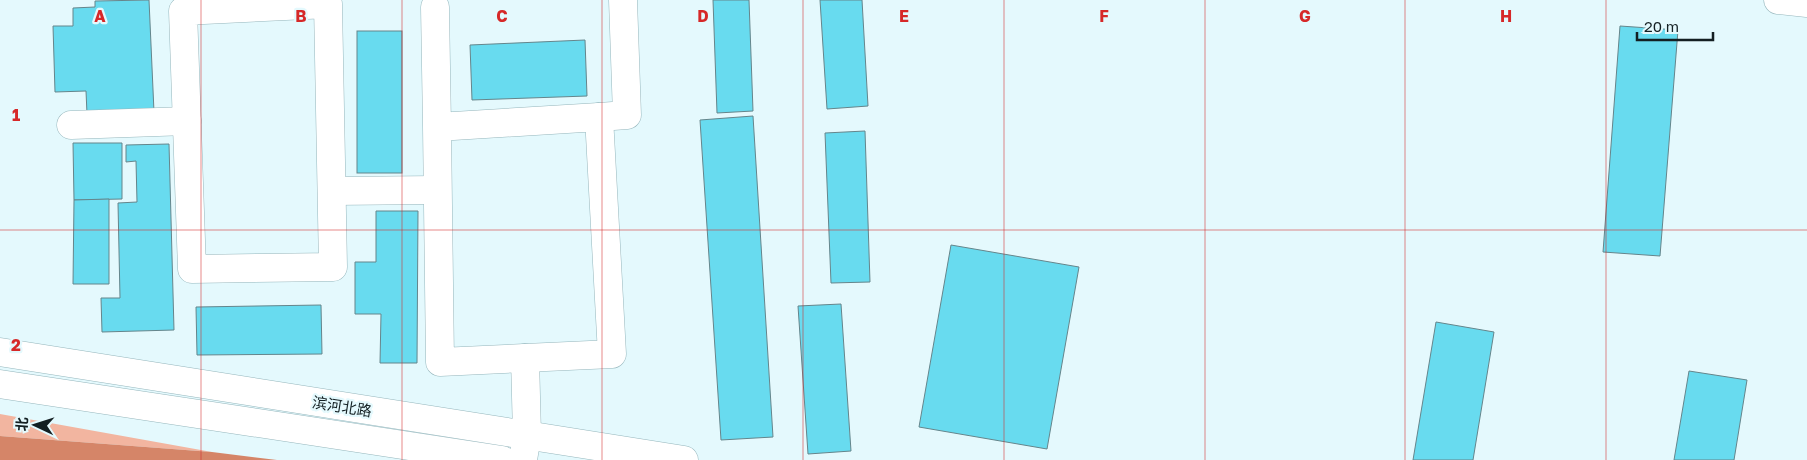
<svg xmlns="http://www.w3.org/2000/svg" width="1807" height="460" font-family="'Golos Text','Noto Sans SC',sans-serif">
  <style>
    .green { fill: #f2b5a0 }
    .water { fill: #d58568 }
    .building { fill: #68dbef; stroke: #65858b }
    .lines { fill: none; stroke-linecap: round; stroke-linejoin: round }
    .minor-casing { stroke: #95b6bc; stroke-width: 29 }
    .major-casing { stroke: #95b6bc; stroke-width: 29 }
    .minor { stroke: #fff; stroke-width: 28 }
    .major { stroke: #fff; stroke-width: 28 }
    .grid { fill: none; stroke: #d62828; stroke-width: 1; stroke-opacity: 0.55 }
    .labels { text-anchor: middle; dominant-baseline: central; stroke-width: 4.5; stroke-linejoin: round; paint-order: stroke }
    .street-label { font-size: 15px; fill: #131f22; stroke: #e4f9fd }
    .grid-label { font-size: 16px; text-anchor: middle; font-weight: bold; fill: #d62828; stroke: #e4f9fd; stroke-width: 4.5; stroke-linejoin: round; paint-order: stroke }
  </style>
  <rect width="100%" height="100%" fill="#e4f9fd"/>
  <polygon class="green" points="0,414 212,452 0,436"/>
  <polygon class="water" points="0,436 212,452 277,460 0,460"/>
  <g class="building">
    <polygon points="149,0 154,112 87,114 86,91 55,92 53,26 73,26 73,8 95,7 95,1"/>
    <polygon points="713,0 749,0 753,111 717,113"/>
    <polygon points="820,0 862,0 868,106 827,109"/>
    <polygon points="1620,26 1678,30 1660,256 1603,252"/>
    <rect x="357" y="31" width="45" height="142"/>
    <polygon points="585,40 587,96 472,100 470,45"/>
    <polygon points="753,116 773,437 721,440 700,120"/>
    <polygon points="865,131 870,282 831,283 825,133"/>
    <polygon points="73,143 122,143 122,199 74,200"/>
    <polygon points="169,144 174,330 102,332 101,298 120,298 118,203 137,202 136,161 126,162 126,145"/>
    <polygon points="109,199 109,284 73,284 74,200"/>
    <polygon points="376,211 418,211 417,363 380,363 381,314 355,314 355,262 376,262"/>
    <polygon points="951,245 1079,267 1047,449 919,427"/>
    <polygon points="841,304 851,451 808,454 798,306"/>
    <polygon points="321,305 322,354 197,355 196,307"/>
    <polygon points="1436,322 1494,332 1473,460 1413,460"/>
    <polygon points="1689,371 1747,380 1734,460 1674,460"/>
  </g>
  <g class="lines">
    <defs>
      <g id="minor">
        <polyline points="1778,0 1807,3"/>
        <polygon points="328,4 333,267 192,269 183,11"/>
        <polyline points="435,7 437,127 599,117 612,354 440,362 437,127"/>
        <polyline points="599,117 627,115 623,0"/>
        <polyline points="71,125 187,121"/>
        <polyline points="332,191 437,190"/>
        <polyline points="523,460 527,435 525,358"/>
      </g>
      <g id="major">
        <polyline points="0,352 684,460"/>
        <polyline points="0,384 502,460"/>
      </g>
    </defs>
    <use href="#minor" class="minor-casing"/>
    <use href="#major" class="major-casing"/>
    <use href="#minor" class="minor"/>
    <use href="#major" class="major"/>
  </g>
  <path class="grid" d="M 201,0 L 201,460M 402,0 L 402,460M 602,0 L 602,460M 803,0 L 803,460M 1004,0 L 1004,460M 1205,0 L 1205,460M 1405,0 L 1405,460M 1606,0 L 1606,460M 0,230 L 1807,230"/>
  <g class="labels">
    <g class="street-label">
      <text transform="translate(342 406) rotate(9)">滨河北路</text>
    </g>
  </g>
  <g class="grid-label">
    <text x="100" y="22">A</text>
    <text x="301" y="22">B</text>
    <text x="502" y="22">C</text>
    <text x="703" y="22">D</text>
    <text x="904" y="22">E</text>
    <text x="1104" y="22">F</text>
    <text x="1305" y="22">G</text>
    <text x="1506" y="22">H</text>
    <text x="16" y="121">1</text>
    <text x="16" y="351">2</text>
  </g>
  <g transform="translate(35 425) rotate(274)" stroke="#e4f9fd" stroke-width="4" paint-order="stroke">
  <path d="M0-4L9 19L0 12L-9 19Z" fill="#131f22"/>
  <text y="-8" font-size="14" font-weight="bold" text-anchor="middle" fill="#131f22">北</text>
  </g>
  <path d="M1637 32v8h76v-8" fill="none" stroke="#131f22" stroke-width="2.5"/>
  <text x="1644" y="32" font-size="15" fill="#131f22" stroke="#e4f9fd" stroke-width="4" paint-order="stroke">20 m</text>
</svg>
